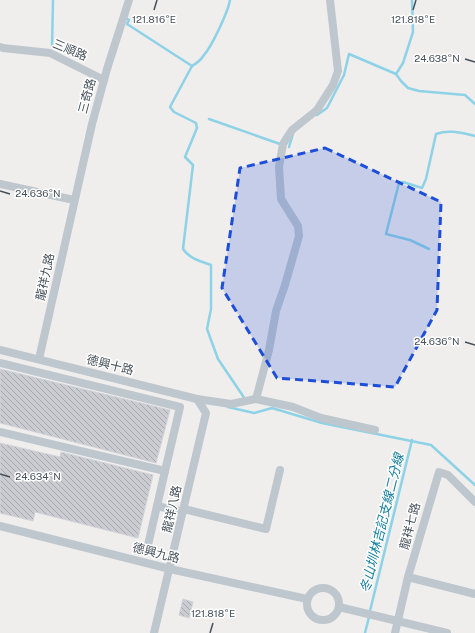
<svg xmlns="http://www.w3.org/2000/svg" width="475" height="633" font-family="'Public Sans','Noto Sans TC',sans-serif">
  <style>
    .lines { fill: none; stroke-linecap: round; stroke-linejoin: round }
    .stream { stroke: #8dd2e6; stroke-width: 2.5 }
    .building { fill: url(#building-back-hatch); stroke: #d1d3d8 }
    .minor { stroke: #bec7ce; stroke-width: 8 }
    .marked { fill: #1d4ed8; fill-opacity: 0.2; stroke: #1d4ed8; stroke-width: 3; stroke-dasharray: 8 5; stroke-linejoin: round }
    .ticks { fill: none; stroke: #465059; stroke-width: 1.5 }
    .labels { text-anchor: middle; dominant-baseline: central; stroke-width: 3; stroke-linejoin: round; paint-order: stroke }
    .street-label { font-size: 12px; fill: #465059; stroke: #fff }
    .water-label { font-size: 13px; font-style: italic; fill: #15809e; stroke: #fff }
    .ticks-label { font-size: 10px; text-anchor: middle; fill: #465059; stroke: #fff; stroke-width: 3; stroke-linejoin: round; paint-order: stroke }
  </style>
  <defs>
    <pattern id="building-back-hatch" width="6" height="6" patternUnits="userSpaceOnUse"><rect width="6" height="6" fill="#caccd1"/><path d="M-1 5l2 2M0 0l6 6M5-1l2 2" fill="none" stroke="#a6a8ad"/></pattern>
  </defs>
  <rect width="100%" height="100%" fill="#f0eded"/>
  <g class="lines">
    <g class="stream">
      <path d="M 230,0 C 228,12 212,46 204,55 C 201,60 197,63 192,66 L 170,107 L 174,112 L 196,123 L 197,128 L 185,157 L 193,165 L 183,249 C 190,259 200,261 211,265 L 211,309 L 207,329 L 218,359 L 245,399"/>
      <polyline points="412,0 413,32 403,63 396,74 401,81 408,88 419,91 465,95 475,104"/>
      <polyline points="126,18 129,20 127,24 192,66"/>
      <polyline points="52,47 53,0"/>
      <polyline points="317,115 327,108 344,75 349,54 396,74"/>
      <polyline points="209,119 280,144"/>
      <polyline points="289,147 293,134"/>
      <path d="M 429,249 L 410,240 L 386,234 L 399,183 L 403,182 L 422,188 L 426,179 L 436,134 C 449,129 462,133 475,136"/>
      <polyline points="228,407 254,413 272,408 322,423 431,445 475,485"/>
      <polyline points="370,611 412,440"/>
      <polyline points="365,633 369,617"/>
    </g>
  </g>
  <g class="building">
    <polygon points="0,369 170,410 156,463 0,423"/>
    <polygon points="0,443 60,457 61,452 153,475 138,538 35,512 33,521 0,513"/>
    <polygon points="183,599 193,602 189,618 179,615"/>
  </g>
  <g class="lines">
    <g class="minor">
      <polyline points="0,47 3,48 50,53 104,80"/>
      <polyline points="0,184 74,200"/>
      <polyline points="0,350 197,399 206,413 154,633"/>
      <polyline points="39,359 92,124 107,69 129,0"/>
      <polyline points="0,363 180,407 165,471"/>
      <polyline points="197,399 231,404 256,399 293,407 321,418 375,430"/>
      <polyline points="256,399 269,350 276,311 285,285 299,236 298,226 281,199 279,167 283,144 292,130 317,110 333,85 338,71 330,0"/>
      <polyline points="0,432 165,471 157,506"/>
      <polyline points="184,509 266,529 280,470"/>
      <polyline points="0,526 170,569 307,599"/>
      <polyline points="148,545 157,506 183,512"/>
      <polyline points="408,577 475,594"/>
      <circle cx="323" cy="604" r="16"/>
      <polyline points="339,607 447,633"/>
      <polyline points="395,633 408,577 439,472 448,475 475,502"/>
    </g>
  </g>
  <path class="marked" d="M 325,148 L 441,202 L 437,310 L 395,387 L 277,378 L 222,288 L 240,168 Z"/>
  <path class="ticks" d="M 154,10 L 157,0M 413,10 L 416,0M 465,59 L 475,62M 0,191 L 10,194M 465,342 L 475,345M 0,474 L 10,477M 210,633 L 213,623"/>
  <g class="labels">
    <g class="street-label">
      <text transform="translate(70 50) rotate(23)">三順路</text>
      <text transform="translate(87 96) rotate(-75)">三奇路</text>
      <text transform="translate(45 277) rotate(-78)">龍祥九路</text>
      <text transform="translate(110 365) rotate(14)">德興十路</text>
      <text transform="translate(172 509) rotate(-77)">龍祥八路</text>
      <text transform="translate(410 526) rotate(-75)">龍祥七路</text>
      <text transform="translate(156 553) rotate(14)">德興九路</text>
    </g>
    <g class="water-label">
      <text transform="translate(382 523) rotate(-76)">冬山圳林吉記支線二分線</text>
    </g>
  </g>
  <g class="ticks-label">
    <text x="154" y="23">121.816°E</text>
    <text x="413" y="23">121.818°E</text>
    <text x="437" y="62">24.638°N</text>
    <text x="38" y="197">24.636°N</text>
    <text x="437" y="345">24.636°N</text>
    <text x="38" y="480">24.634°N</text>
    <text x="213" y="617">121.818°E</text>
  </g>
</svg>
